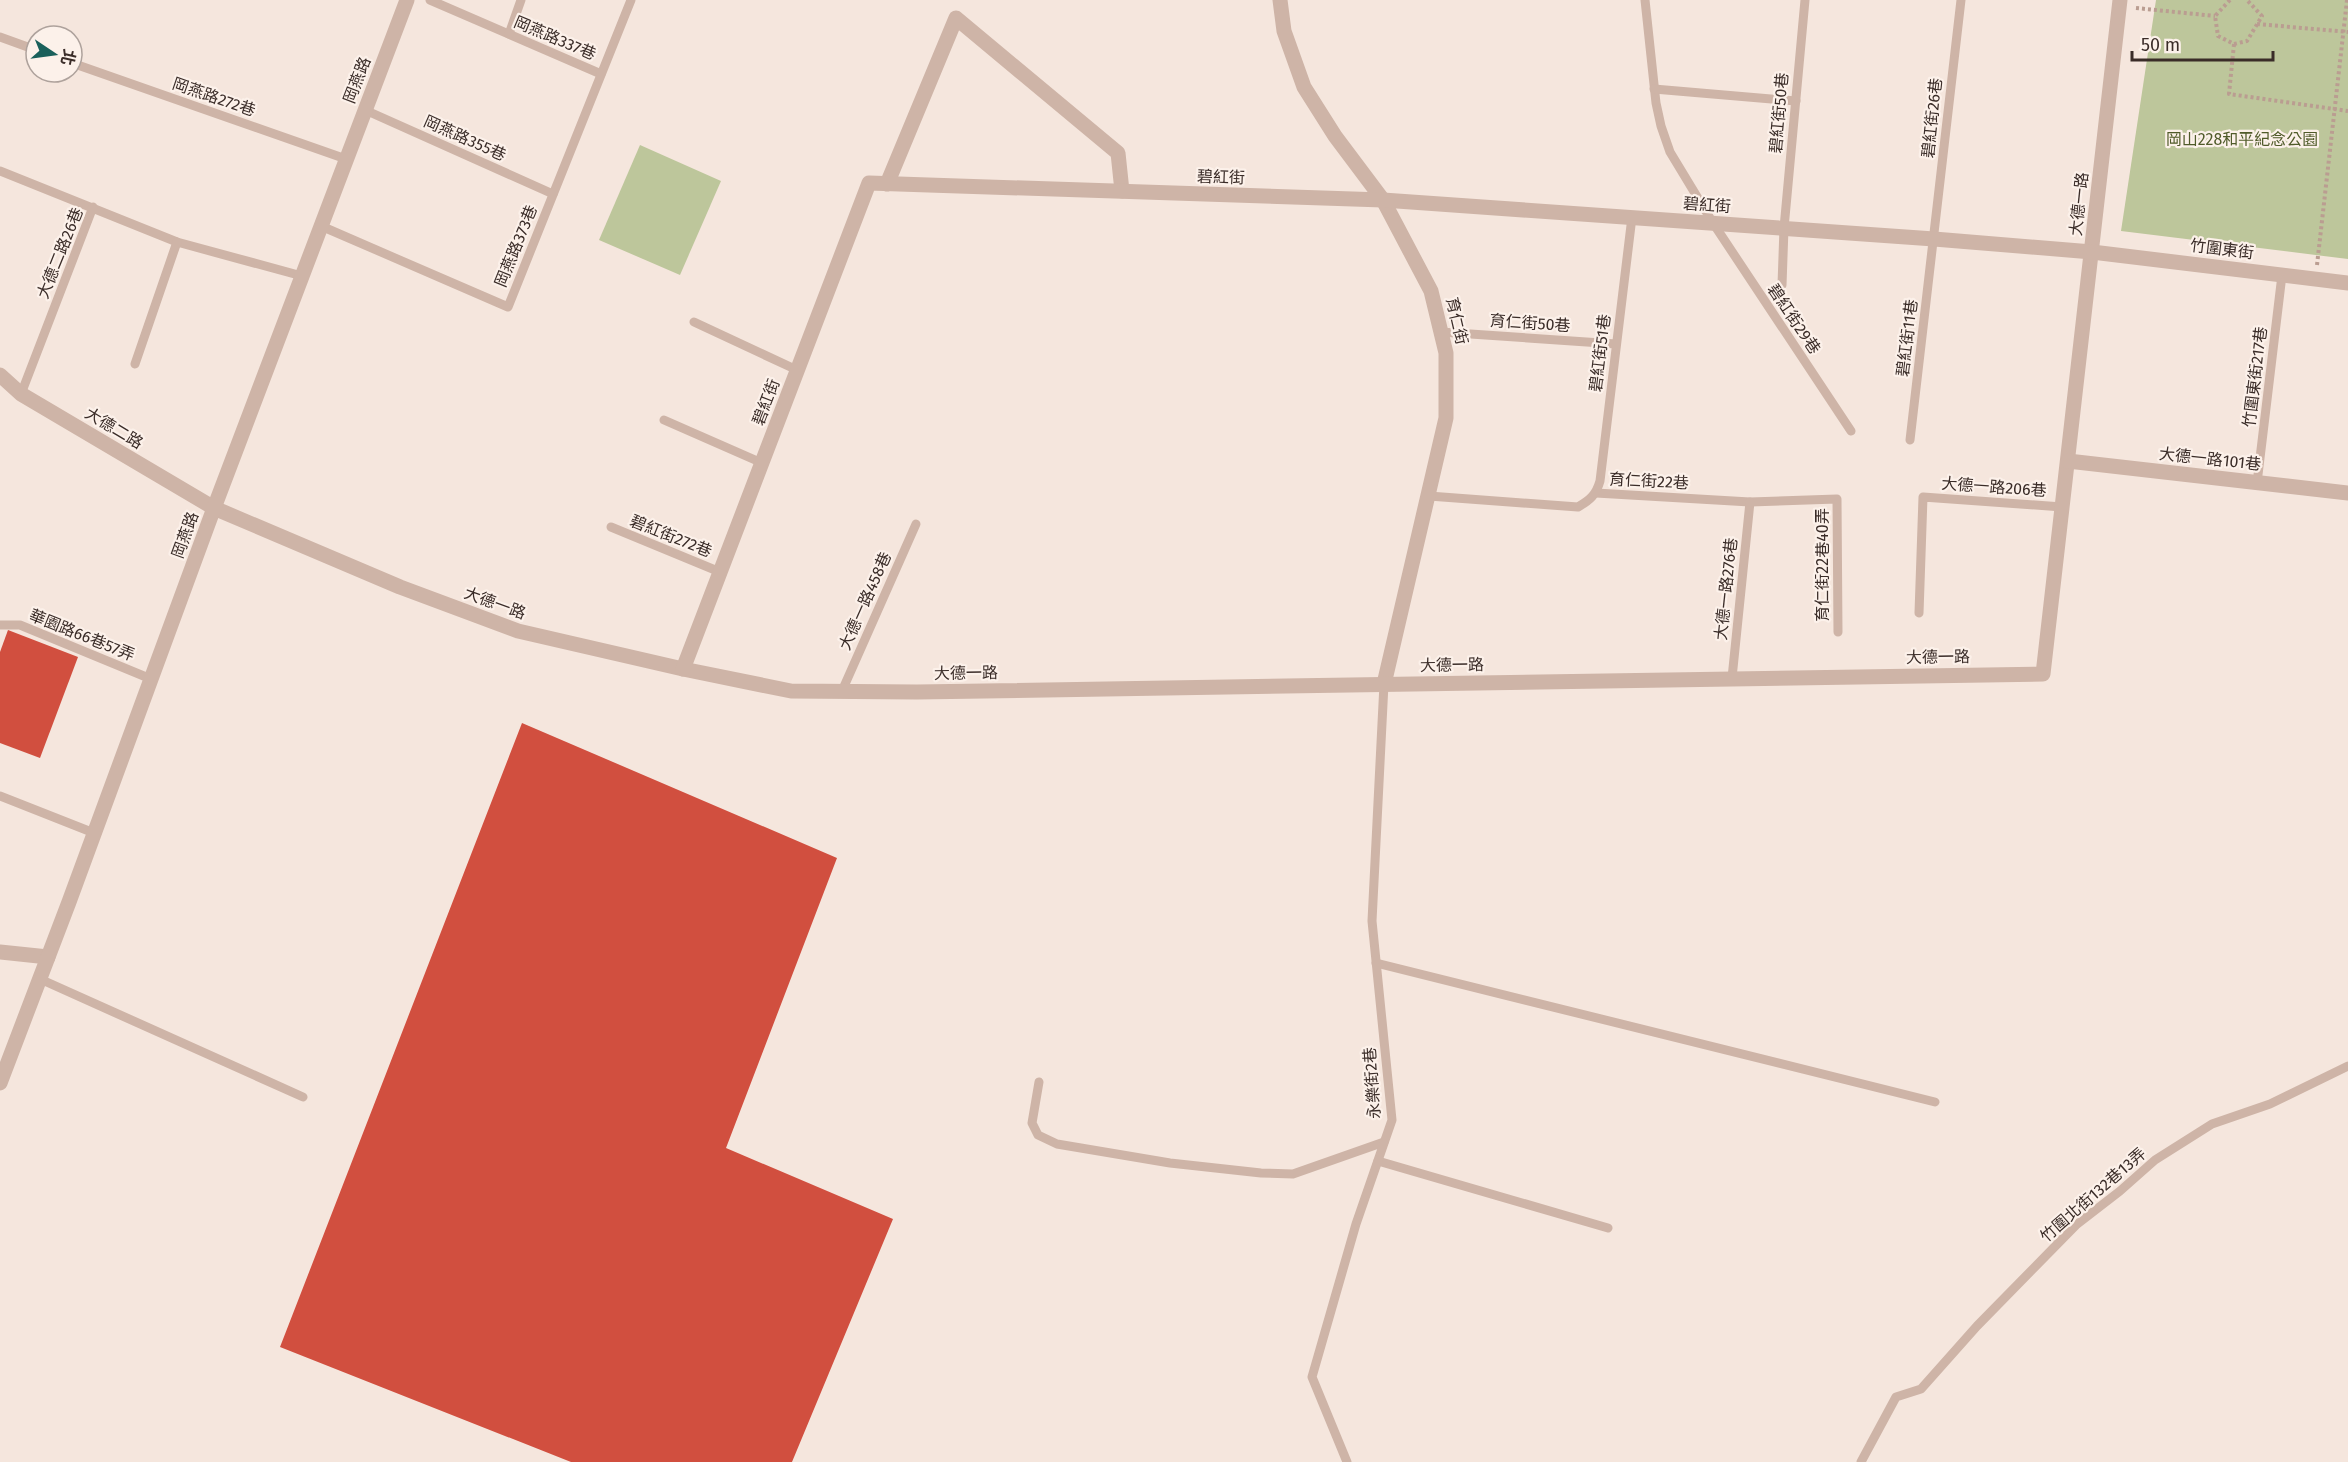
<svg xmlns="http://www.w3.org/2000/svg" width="2348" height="1462" font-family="'Fira Sans','Noto Sans TC',sans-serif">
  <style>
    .green { fill: #bdc69b }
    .building { fill: #d14f3f }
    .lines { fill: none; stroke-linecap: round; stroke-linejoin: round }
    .path { stroke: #ba9d91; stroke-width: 4; stroke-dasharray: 3 3; stroke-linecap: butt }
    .service { stroke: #ceb4a7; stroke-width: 9 }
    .minor { stroke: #ceb4a7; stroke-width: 15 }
    .tertiary { stroke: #ceb4a7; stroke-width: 15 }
    .labels { text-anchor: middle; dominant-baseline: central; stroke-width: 4.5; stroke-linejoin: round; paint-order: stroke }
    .street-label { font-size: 16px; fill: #3a2c28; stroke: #fcf1ea }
    .park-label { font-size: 16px; fill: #505b2a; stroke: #fcf1ea }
  </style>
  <rect width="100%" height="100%" fill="#f5e6dd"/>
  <g class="green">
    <polygon points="2156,0 2348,0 2348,259 2121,231"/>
    <polygon points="640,145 721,181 680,275 599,240"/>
  </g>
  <g class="building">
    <polygon points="8,630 78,657 40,758 0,743 0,652"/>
    <polygon points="522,723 837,858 726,1148 893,1219 792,1462 571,1462 280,1347"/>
  </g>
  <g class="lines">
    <g class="path">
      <polyline points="2230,0 2215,16 2218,36 2234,44 2247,41 2262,16 2247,0"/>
      <polyline points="2136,8 2215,16"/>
      <polyline points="2257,24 2348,32"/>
      <polyline points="2234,44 2229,94 2348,111"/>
      <polyline points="2317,265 2347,0"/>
    </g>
    <g class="service">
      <polyline points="430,0 601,74"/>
      <polyline points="1645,0 1656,103 1661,126 1670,152 1713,223 1851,431"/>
      <polyline points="509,34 521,0"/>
      <polyline points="0,37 36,50"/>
      <polyline points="72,63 346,159"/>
      <polyline points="1654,89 1796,101"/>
      <polyline points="365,110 553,194"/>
      <polyline points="0,171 177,242 302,276"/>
      <polyline points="321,226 508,307 631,0"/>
      <polyline points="1782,285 1784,228 1805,0"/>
      <polyline points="694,322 797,370"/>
      <polyline points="1441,332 1616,344"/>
      <polyline points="135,364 177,242"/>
      <polyline points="21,394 93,207"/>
      <polyline points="664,420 762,463"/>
      <polyline points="1910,440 1961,0"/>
      <polyline points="2257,483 2282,275"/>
      <polyline points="1596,493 1750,502 1837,499 1838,632"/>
      <path d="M 1429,496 L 1578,507 C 1590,500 1596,495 1600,481 L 1632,217"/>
      <polyline points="611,527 720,572"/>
      <polyline points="1919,613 1923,497 2062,507"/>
      <polyline points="0,625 20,625 151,679"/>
      <polyline points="1732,678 1750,502"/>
      <polyline points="842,691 916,524"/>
      <polyline points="0,796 94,833"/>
      <polyline points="1376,963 1935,1102"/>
      <polyline points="40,979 303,1097"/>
      <polyline points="1039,1082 1032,1123 1038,1135 1057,1144 1170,1163 1261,1173 1293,1174 1384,1142"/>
      <polyline points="1378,1161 1608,1228"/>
      <polyline points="1347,1462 1312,1377 1356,1224 1392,1120 1372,921 1384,684"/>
      <polyline points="1861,1462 1896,1397 1921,1389 1977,1326 2076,1225 2120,1191 2155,1160 2212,1124 2270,1104 2348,1066"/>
    </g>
    <g class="minor">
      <polyline points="1280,0 1284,31 1304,87 1335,136 1383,200 1431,291 1446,353 1446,418 1384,684"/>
      <polyline points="887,184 956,18 1118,153 1122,191"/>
      <polyline points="0,375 21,394 214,508 400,587 518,631 683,669 791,691 917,692 2043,674 2120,0"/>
      <polyline points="2068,461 2348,493"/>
      <polyline points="683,669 869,183 1383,200 1934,239 2092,252 2348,283"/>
      <polyline points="0,952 48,957"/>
    </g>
    <polyline class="tertiary" points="0,1083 69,902 214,508 407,0"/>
  </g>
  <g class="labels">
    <g class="street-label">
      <text transform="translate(555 38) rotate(23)">岡燕路337巷</text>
      <text transform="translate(357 80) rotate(-69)">岡燕路</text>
      <text transform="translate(214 97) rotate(19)">岡燕路272巷</text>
      <text transform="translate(1779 113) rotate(-85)">碧紅街50巷</text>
      <text transform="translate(1932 118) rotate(-84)">碧紅街26巷</text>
      <text transform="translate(465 138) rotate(24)">岡燕路355巷</text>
      <text transform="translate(1221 177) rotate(2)">碧紅街</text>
      <text transform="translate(2079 204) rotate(-84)">大德一路</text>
      <text transform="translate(1707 205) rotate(4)">碧紅街</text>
      <text transform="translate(516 246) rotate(-68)">岡燕路373巷</text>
      <text transform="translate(2222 249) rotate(7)">竹圍東街</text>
      <text transform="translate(60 253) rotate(-68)">大德二路26巷</text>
      <text transform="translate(1794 319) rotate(56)">碧紅街29巷</text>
      <text transform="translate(1457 321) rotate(77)">育仁街</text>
      <text transform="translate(1530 323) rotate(4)">育仁街50巷</text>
      <text transform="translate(1907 338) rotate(-83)">碧紅街11巷</text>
      <text transform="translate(1600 353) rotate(-83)">碧紅街51巷</text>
      <text transform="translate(2255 377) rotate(-83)">竹圍東街217巷</text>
      <text transform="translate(766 402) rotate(-69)">碧紅街</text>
      <text transform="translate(114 428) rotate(31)">大德二路</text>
      <text transform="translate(2210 459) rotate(6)">大德一路101巷</text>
      <text transform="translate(1649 481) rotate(3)">育仁街22巷</text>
      <text transform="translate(1994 487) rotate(4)">大德一路206巷</text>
      <text transform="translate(185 535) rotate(-70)">岡燕路</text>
      <text transform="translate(671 536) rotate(22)">碧紅街272巷</text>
      <text transform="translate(1822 565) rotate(-90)">育仁街22巷40弄</text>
      <text transform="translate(1726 589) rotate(-84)">大德一路276巷</text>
      <text transform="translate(865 601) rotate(-66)">大德一路458巷</text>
      <text transform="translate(495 603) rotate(20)">大德一路</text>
      <text transform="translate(82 635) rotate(22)">華園路66巷57弄</text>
      <text transform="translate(1938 657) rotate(-1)">大德一路</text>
      <text transform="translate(1452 665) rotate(-1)">大德一路</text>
      <text transform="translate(966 673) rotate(-1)">大德一路</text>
      <text transform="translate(1372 1083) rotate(-94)">永樂街2巷</text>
      <text transform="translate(2093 1195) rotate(-41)">竹圍北街132巷13弄</text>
    </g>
    <g class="park-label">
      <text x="2242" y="139">岡山228和平紀念公園</text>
    </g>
  </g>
  <g transform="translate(54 54) rotate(103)"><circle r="28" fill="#fcf1ea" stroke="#aea29c" stroke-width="1.5"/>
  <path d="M0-4.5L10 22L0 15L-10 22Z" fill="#1a605b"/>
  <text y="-9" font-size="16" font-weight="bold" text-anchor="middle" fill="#3a2c28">北</text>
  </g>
  <path d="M2132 51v9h141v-9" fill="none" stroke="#3a2c28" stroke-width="3"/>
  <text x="2141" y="51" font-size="18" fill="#3a2c28" stroke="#fcf1ea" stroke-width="4.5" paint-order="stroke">50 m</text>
</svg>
